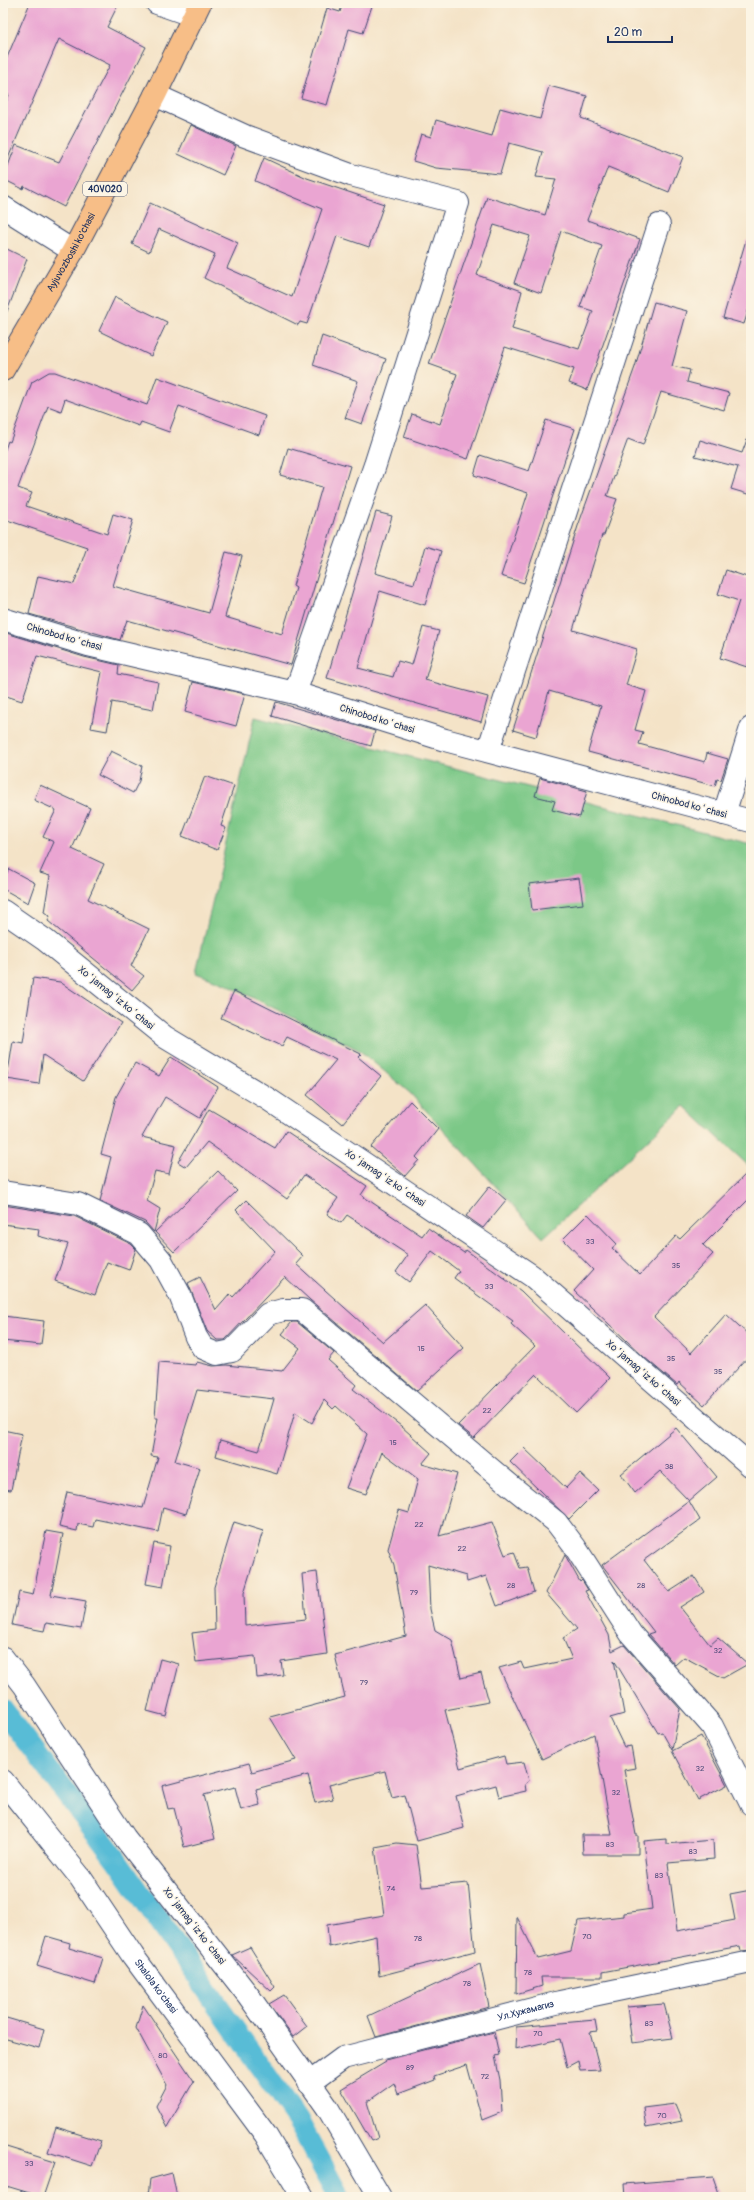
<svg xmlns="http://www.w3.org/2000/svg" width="754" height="2200" font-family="Pangolin,sans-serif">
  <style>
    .green { fill: #7bc887; stroke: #4b7c72 }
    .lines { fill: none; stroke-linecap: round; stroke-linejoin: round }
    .canal { stroke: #58bcd6; stroke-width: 22 }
    .building { fill: #eaa5d2; fill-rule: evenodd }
    .minor-casing { stroke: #3c4a6e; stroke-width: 24 }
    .primary-casing { stroke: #3c4a6e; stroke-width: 24 }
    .minor { stroke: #fff; stroke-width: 22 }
    .primary { stroke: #f7be87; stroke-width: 22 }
    .labels { text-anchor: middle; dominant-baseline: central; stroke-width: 3; stroke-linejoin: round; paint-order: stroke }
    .number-label { font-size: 8px; fill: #4f4c7b }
    .shield { fill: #fcf5e5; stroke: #5e6a86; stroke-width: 1 }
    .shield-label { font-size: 9px; font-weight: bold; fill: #1b2f5e }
    .street-label { font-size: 10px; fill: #1b2f5e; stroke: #fcf5e5 }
  </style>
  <rect width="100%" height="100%" fill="#fcf5e5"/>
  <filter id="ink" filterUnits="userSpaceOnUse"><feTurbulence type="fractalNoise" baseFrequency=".025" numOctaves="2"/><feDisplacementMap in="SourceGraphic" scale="8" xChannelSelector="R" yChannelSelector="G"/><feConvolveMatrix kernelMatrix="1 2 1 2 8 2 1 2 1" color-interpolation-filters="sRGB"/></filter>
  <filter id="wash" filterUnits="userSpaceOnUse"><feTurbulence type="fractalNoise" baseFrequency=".012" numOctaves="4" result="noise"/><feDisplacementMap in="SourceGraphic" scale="16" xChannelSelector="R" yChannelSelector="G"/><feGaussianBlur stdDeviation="0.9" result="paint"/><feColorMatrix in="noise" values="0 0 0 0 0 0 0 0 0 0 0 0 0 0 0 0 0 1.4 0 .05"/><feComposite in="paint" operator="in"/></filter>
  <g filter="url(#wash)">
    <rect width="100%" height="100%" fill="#f4e3c7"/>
    <polygon class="green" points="255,717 751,844 751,1168 684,1106 543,1238 410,1093 359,1050 225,984 196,973"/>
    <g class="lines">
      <polyline class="canal" points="3,1710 116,1859 298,2121 339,2197"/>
    </g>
    <g id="blocks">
      <g class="building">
        <polygon points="30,3 119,3 107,27 146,47 64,207 24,186 23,189 3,179 16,145 59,162 110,65 59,39 3,170 3,109 9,95 3,93 3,67"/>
        <polygon points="343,3 373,3 363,33 349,29 327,105 301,98 327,8 340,12"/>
        <path d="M 549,86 L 587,96 L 581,118 L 683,157 L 669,192 L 608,167 L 587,220 L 640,239 L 587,390 L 569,383 L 574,369 L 505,347 L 468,459 L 404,437 L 412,414 L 440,424 L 457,374 L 429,364 L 487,197 L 545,215 L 556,179 L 536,177 L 543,152 L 509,143 L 500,174 L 436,168 L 413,161 L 421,134 L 431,137 L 436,120 L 492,136 L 500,108 L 540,119 ZM 494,225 L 530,236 L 514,283 L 541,293 L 561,231 L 602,246 L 580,307 L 593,311 L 579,349 L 512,329 L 522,291 L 477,275 Z"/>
        <polygon points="191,125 236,146 223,175 178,154"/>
        <polygon points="264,158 307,178 384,204 369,247 337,236 307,324 300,322 298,325 204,278 215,254 159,229 149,252 132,244 150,203 238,243 227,268 292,297 322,209 255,181"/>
        <polygon points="746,240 751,240 751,302 744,324 723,318"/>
        <polygon points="3,247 27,259 6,314 3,313"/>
        <polygon points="115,297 167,322 151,356 99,331"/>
        <polygon points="654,302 687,311 672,366 690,370 687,382 729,393 724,410 661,392 643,445 628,439 607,496 617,499 604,535 602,535 573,630 637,649 626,685 646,691 635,730 643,732 639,744 705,762 707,753 728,759 721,780 717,779 715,786 588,752 601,706 549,691 536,737 513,730 578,526 635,367"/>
        <polygon points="322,336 386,359 362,424 345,418 358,381 313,365"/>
        <polygon points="49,372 55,372 147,405 157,377 265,416 259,435 179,406 169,432 141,422 139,426 65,399 61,411 48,406 18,488 32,493 26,506 107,534 113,514 133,520 113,586 209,613 226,552 242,556 225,617 282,634 296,588 293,586 322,487 280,475 288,448 350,466 291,665 127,620 120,640 29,614 38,576 74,584 87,547 7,520 5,524 3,524 3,455 8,441 10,442 32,382"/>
        <polygon points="546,420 575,429 524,583 501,576 528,493 474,475 480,455 529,471"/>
        <polygon points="748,437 751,438 751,495 731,489 738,467 695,456 700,440 742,453"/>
        <polygon points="376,512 392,516 375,573 414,584 425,546 441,551 425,605 380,591 358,668 393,677 398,661 412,665 423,627 439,631 425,680 488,697 481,722 327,678"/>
        <polygon points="726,570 747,577 748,574 751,575 751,656 747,667 720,658 739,601 718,594"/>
        <polygon points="3,632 84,657 119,665 118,674 158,682 153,710 112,702 107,731 91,728 102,672 37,656 22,701 3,695"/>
        <polygon points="193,682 245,694 236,726 185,712"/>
        <polygon points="276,702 375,731 371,746 272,716"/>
        <polygon points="111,751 142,766 139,781 133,793 98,775"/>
        <polygon points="205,776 234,786 221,826 226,828 217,850 182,836"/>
        <polygon points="540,778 587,791 580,817 552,810 555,801 535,796"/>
        <polygon points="40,785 90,808 72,849 104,864 88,899 149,929 131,966 144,976 132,990 48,921 50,916 44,912 50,876 40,873 54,842 43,837 56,810 34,800"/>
        <polygon points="9,869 35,883 28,903 3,889 3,880"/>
        <polygon points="579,878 583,904 532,910 529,884"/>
        <polygon points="33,978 60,982 121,1023 83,1081 43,1055 39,1084 7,1079 13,1041 23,1043"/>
        <polygon points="234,991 361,1054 358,1057 381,1076 342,1124 307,1095 336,1060 287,1037 282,1046 221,1018"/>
        <polygon points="171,1057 218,1087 200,1118 165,1097 142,1137 176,1145 169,1174 155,1171 147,1201 160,1209 154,1232 145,1222 100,1201 111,1157 101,1154 116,1097 135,1063 159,1076"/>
        <polygon points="410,1101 438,1129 416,1157 419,1160 405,1176 371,1147"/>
        <polygon points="209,1109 275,1148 286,1131 367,1186 361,1195 422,1236 428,1228 464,1253 466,1250 521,1291 610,1378 576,1413 536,1374 474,1438 458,1425 535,1346 511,1324 513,1321 454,1278 459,1271 432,1251 409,1282 396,1272 408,1255 347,1215 341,1223 327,1214 338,1198 304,1175 287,1199 207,1142 186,1167 178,1162"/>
        <polygon points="751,1169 751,1197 703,1245 713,1254 654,1317 691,1353 726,1314 751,1337 751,1354 704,1405 679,1382 677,1385 644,1357 574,1291 593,1270 563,1239 588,1214 617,1244 612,1248 640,1275 676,1236 680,1239"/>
        <polygon points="218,1171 237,1191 174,1252 155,1232"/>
        <polygon points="490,1186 506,1200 483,1228 466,1216"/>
        <polygon points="246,1200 303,1256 296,1264 383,1342 425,1305 464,1348 417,1391 310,1300 285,1277 225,1340 217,1340 207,1331 188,1283 200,1277 216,1310 230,1294 233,1297 275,1251 236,1210"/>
        <polygon points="3,1205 74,1216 131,1244 136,1249 129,1270 107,1262 95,1295 55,1281 68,1244 38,1236 39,1229 3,1224"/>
        <polygon points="3,1316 44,1321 41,1345 3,1341"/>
        <polygon points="292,1322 297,1322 334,1353 328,1360 356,1385 353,1389 401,1426 431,1453 422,1464 457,1474 439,1536 492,1522 505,1555 514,1552 520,1568 527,1567 534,1592 497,1606 486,1576 467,1582 466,1576 428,1565 430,1609 435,1630 452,1640 461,1678 481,1673 489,1702 445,1710 460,1768 504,1756 506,1764 524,1762 529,1781 525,1784 526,1791 499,1797 496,1785 456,1796 464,1828 417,1841 405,1795 392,1798 385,1771 329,1785 333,1799 315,1803 308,1775 256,1789 260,1805 241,1810 235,1787 204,1795 215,1839 184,1847 174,1808 168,1809 162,1786 249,1763 252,1772 296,1760 270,1717 345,1697 335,1655 406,1636 394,1565 388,1549 399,1510 409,1513 418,1479 382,1452 366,1494 346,1488 367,1434 336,1406 333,1409 324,1400 312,1423 295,1412 277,1474 216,1456 220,1440 259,1451 274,1399 197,1390 175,1461 200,1468 186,1514 163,1507 158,1532 95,1519 93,1527 78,1524 77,1531 59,1527 67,1492 143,1508 158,1457 151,1456 158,1418 155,1418 159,1362 196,1365 197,1362 213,1366 226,1365 282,1371 300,1348 282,1334"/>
        <polygon points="676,1428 717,1477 689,1501 660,1471 635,1493 621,1474"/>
        <polygon points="3,1430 22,1434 11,1490 3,1489"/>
        <polygon points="524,1448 566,1488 580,1473 598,1490 569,1519 510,1462"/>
        <polygon points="689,1501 700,1520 644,1560 669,1592 694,1576 704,1592 680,1607 710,1645 718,1638 748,1664 723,1678 684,1657 675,1665 648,1634 654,1632 602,1565"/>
        <polygon points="234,1522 263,1531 244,1593 245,1626 306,1619 302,1574 317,1572 327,1654 281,1661 283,1675 257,1678 255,1656 196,1662 192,1633 215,1630 214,1587"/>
        <polygon points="46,1531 63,1534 51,1595 86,1601 81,1629 46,1623 44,1631 12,1625 19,1592 33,1595"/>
        <polygon points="154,1543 170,1546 163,1587 146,1584"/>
        <polygon points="565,1555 580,1582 582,1580 588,1590 585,1591 609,1635 612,1651 624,1645 680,1709 672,1750 662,1732 658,1733 614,1660 624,1714 610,1718 624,1747 631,1746 635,1768 624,1770 636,1835 638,1835 638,1854 583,1854 582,1835 612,1835 594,1734 542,1759 499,1668 521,1662 524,1669 572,1659 563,1638 577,1629 546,1593"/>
        <polygon points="160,1659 179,1664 166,1716 147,1711"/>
        <polygon points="701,1736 727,1785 698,1800 672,1751"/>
        <polygon points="666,1839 666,1844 713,1840 714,1859 668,1863 677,1931 735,1920 730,1894 751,1890 751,1950 741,1951 740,1946 602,1972 602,1977 541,1977 542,1986 516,1994 517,1917 538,1959 571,1951 578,1921 624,1916 624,1913 652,1909 644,1841"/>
        <polygon points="397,1843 416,1845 422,1887 468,1883 475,1951 379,1976 376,1936 329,1947 327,1925 384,1915 375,1847"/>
        <polygon points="46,1936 70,1943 69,1948 103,1958 95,1984 37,1966"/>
        <polygon points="250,1947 275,1987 271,1991 232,1955"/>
        <polygon points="480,1964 489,2007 376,2037 368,2016"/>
        <polygon points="284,1995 307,2026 293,2037 269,2004"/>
        <polygon points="664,2004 673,2038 632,2043 627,2007"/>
        <polygon points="143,2005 194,2081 167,2127 156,2106 167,2085 136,2028"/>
        <polygon points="3,2017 44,2029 39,2048 3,2038"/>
        <polygon points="595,2020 597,2031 590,2032 600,2070 580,2071 578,2061 567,2067 560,2039 515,2049 516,2027"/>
        <polygon points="494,2032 499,2055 495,2056 500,2080 502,2112 482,2120 467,2065 434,2076 435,2080 398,2094 394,2083 367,2102 378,2138 371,2141 341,2089 386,2062 385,2060"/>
        <polygon points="675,2104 682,2121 646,2128 643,2108"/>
        <polygon points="56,2127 101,2141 92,2166 48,2152"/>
        <polygon points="3,2146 55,2162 43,2197 3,2185"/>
        <polygon points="172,2173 177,2197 148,2197 150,2179"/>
        <polygon points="713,2177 720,2197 625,2197 624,2184"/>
      </g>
    </g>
  </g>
  <g filter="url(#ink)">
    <use href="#blocks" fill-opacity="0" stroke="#3c4a6e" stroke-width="1"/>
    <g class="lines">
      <defs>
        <g id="minor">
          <polyline points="157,3 194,16"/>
          <polyline points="155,95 245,136 351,175 458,203 375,465 295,693"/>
          <polyline points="3,207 73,251"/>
          <polyline points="3,619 88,645 295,693 445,740 751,821"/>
          <polyline points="488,751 659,225"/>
          <polyline points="724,814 751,728"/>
          <polyline points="3,911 45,940 165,1037 268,1099 532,1276 751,1466"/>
          <polyline points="3,1192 78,1204 139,1234 161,1260 180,1295 196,1337 203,1348 217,1354 232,1351 268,1314 283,1310 302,1310 511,1486 556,1522 575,1547 631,1634 712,1726 751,1804"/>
          <polyline points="3,1658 24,1685 125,1838 248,1995 327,2107 380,2197"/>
          <path id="s1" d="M 3,1781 L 80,1877 L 133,1956 L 265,2134 L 303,2197"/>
          <path id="s2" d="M 309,2083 L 343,2058 L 560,2002 L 751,1962"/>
        </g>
        <g id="primary">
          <path id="s3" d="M 3,370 L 73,251 L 155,95 L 200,3"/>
        </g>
      </defs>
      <use href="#minor" class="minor-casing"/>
      <use href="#primary" class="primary-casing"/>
      <use href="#minor" class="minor"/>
      <use href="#primary" class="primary"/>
    </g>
  </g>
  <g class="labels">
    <g class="number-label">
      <text x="590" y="1241">33</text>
      <text x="676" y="1265">35</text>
      <text x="489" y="1286">33</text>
      <text x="421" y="1348">15</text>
      <text x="671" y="1358">35</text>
      <text x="718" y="1371">35</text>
      <text x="487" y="1410">22</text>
      <text x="393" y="1442">15</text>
      <text x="669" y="1466">38</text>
      <text x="419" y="1524">22</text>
      <text x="462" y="1548">22</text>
      <text x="511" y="1585">28</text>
      <text x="641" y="1585">28</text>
      <text x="414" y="1592">79</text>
      <text x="718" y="1650">32</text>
      <text x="364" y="1682">79</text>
      <text x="700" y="1768">32</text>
      <text x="616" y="1792">32</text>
      <text x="610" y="1844">83</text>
      <text x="693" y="1851">83</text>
      <text x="659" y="1875">83</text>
      <text x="391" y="1888">74</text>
      <text x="587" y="1936">70</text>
      <text x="418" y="1938">78</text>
      <text x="528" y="1972">78</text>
      <text x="467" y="1983">78</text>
      <text x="649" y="2023">83</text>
      <text x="538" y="2033">70</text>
      <text x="163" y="2055">80</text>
      <text x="410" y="2067">89</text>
      <text x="485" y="2076">72</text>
      <text x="662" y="2115">70</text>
      <text x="29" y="2163">33</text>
    </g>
    <rect class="shield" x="83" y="182" width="44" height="14" rx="3"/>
    <g class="shield-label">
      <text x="105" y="189">40V020</text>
    </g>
    <g class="street-label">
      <text stroke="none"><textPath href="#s3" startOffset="136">Ayjuvozboshi ko'chasi</textPath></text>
      <text transform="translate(64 637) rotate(16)">Chinobod koʻchasi</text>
      <text transform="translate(377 719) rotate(17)">Chinobod koʻchasi</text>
      <text transform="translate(689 805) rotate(15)">Chinobod koʻchasi</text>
      <text transform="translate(116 998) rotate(39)">Xoʻjamagʻiz koʻchasi</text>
      <text transform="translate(385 1178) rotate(34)">Xoʻjamagʻiz koʻchasi</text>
      <text transform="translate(643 1373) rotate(41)">Xoʻjamagʻiz koʻchasi</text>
      <text transform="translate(194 1926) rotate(52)">Xoʻjamagʻiz koʻchasi</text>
      <text stroke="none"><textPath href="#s1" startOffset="256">Shalola ko'chasi</textPath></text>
      <text stroke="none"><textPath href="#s2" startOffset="231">Ул.Хужамагиз</textPath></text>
    </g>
  </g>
  <rect width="754" height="2200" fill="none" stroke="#fcf5e5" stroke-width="16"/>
  <path d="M608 36v6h64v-6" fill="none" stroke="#1b2f5e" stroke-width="2"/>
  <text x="614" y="36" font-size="12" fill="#1b2f5e" stroke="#fcf5e5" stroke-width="3" paint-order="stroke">20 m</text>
</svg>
